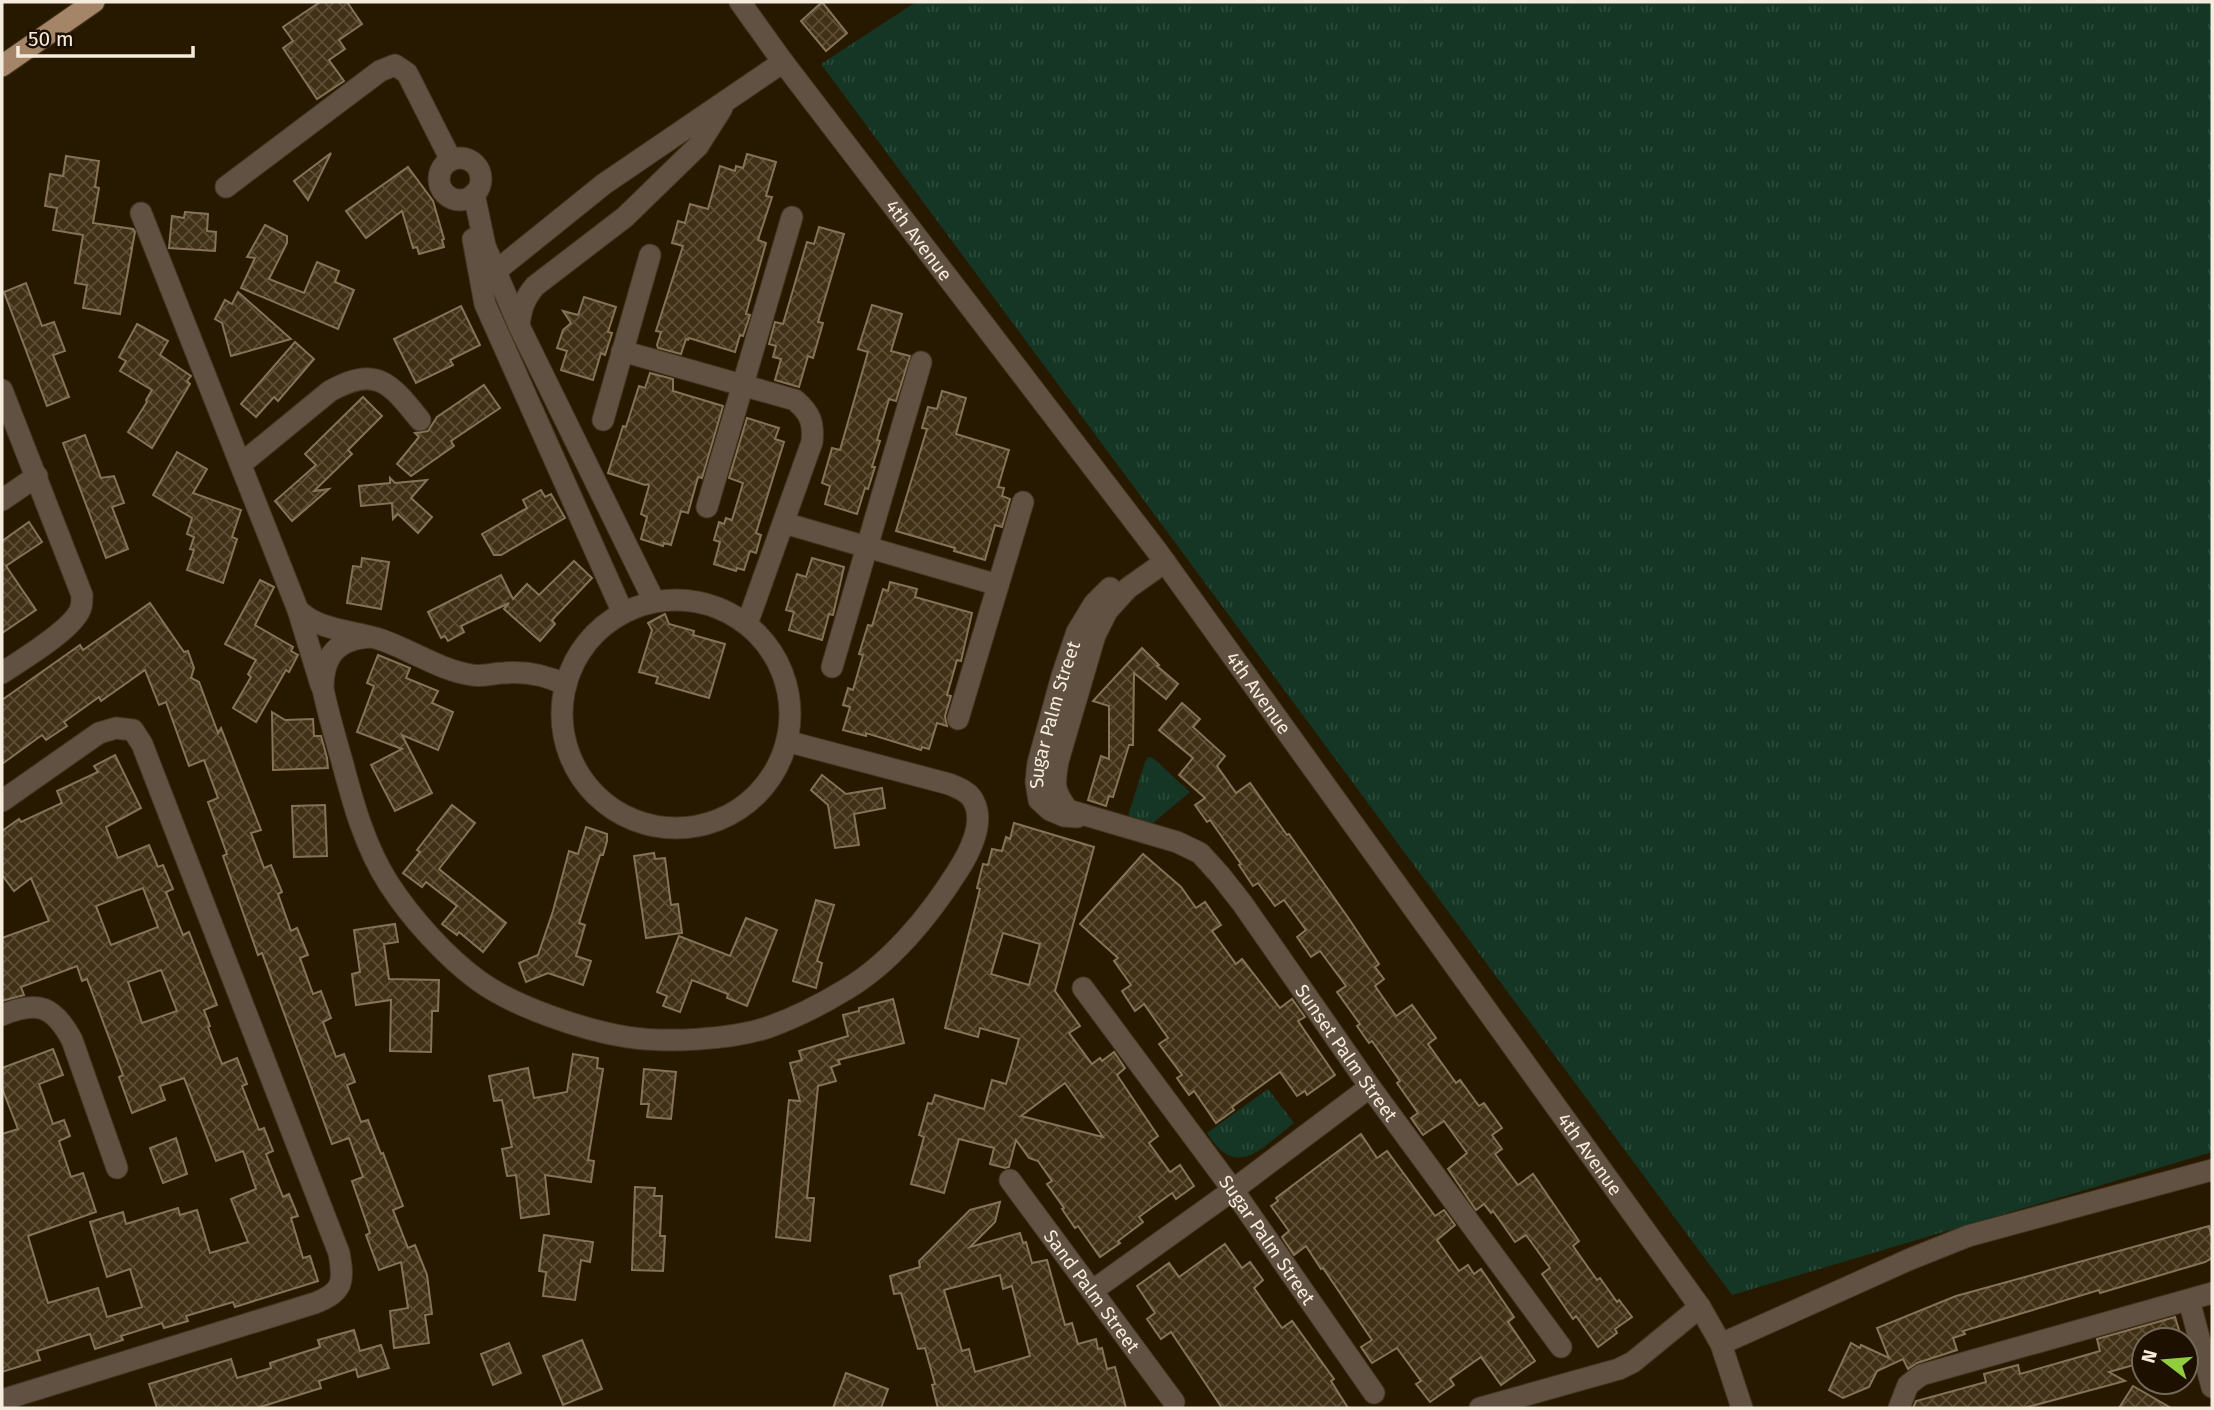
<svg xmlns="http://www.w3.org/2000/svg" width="2214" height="1410" font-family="'Fira Sans',sans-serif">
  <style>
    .grass { fill: url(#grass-tufts) }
    .building { fill: url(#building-cross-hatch); stroke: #857357; stroke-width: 2; fill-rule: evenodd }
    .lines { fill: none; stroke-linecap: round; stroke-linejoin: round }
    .minor-casing { stroke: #44371f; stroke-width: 23 }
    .major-casing { stroke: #44371f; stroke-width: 23 }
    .minor { stroke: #605143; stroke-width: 21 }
    .major { stroke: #a58568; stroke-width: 21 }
    .labels { text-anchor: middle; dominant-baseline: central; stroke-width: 7; stroke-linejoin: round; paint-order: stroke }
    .street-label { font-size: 19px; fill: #f6ecdd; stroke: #1e1000 }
  </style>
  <defs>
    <pattern id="grass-tufts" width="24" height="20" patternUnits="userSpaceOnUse" patternTransform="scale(1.75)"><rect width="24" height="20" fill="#153625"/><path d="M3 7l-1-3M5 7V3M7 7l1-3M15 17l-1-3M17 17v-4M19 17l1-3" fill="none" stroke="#2c4a3a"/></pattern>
    <pattern id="building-cross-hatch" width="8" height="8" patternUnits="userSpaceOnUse" patternTransform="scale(1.75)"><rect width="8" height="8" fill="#403015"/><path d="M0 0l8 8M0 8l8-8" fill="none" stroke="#5c4e37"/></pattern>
  </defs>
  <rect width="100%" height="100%" fill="#271900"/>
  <g class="grass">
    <polygon points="916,2 2212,2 2212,1152 1732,1295 821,64"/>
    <polygon points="1148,757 1153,758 1190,792 1153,823 1128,816 1145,762"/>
    <path d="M 1268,1089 L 1294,1123 C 1261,1148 1237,1181 1207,1133 Z"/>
  </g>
  <g class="building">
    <polygon points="320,2 347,2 362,24 339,40 345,49 329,60 344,81 317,99 283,48 293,41 283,27"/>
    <polygon points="822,2 847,33 826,51 801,21"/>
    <polygon points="331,153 308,200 294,181"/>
    <polygon points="747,154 776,162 766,196 772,197 758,240 766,243 746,314 750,315 743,336 740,335 735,352 689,338 688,340 686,339 681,354 658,348 657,345 661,332 656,331 683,246 672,243 678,221 685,223 690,204 708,209 720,166 735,171 736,166 743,168"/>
    <polygon points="66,156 99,161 95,187 99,188 93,223 133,229 135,232 132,248 130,248 132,249 120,314 83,308 87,285 75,283 83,235 53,230 57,208 45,206 50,174 63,176"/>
    <polygon points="408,167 433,201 444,239 442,240 444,247 419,254 417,247 413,248 402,211 366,238 346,211"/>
    <polygon points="185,212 208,214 207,231 216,232 215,251 169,248 172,216 184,218"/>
    <polygon points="265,225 287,236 287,243 269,279 304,293 317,262 339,271 335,282 354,290 338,329 241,288 255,258 247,257"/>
    <polygon points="819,227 844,234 818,322 823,323 813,358 808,356 799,387 775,380 781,359 773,357 776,346 769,344 775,322 783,324 807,242 814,244"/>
    <polygon points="26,283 42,326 54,322 65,351 53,355 69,397 47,406 4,292"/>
    <polygon points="238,292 291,339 231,356 222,323 215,319 225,300 232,304"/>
    <polygon points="584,297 616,307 608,332 612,333 605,355 601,353 593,380 561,370 567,351 557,348 563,330 571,323 563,311 578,315"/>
    <polygon points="872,305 902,314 891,351 910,356 896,401 889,399 877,440 880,441 872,467 875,467 868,489 865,488 857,514 825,504 830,486 822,483 832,448 840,450 868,352 858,349"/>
    <polygon points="461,306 480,345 450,360 453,365 416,383 394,339"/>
    <polygon points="137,324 168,341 160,355 191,376 187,381 190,384 152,448 128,432 147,402 146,400 152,390 120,371 126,361 119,357"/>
    <polygon points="295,342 314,359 278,401 274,397 256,417 241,404"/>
    <polygon points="650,373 673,379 673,391 723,406 702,478 698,477 688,513 681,511 671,545 664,543 663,546 641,539 647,517 641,514 649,486 648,484 645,485 608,473 623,426 626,427 639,386 645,388"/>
    <polygon points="484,385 500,408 451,441 454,446 411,476 397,464 419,437 415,433 428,431 437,417"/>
    <polygon points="942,391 966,398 956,434 1009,450 998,487 1004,488 1002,496 1010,499 1002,527 995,525 985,560 954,551 955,548 896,531 927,429 922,428 928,407 937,409"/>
    <polygon points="363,397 382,416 348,450 352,454 314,491 329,489 292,521 275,501 316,465 305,454"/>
    <polygon points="747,418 779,428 775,439 784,442 756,533 761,535 756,553 750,551 744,570 737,568 736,571 714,564 720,542 714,540 719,522 724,524 726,518 732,520 743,483 729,478"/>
    <polygon points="85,435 101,478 114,476 124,503 112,507 128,549 106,558 63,443"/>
    <polygon points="177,452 207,469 193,493 241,510 232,537 237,539 223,583 187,570 194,550 190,549 194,537 187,534 192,518 153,495"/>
    <polygon points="390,478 395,483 427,480 411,498 432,517 418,533 398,514 393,519 392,503 361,506 359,486 390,483"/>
    <polygon points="541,490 545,497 551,494 565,518 501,555 494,555 482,534 527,508 523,500"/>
    <polygon points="29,522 42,542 6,566 36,610 2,633 2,541"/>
    <polygon points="362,558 389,562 381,609 347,603 353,566 361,567"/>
    <polygon points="812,558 844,567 833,615 829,614 822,640 789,630 794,612 786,610 797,574 806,577"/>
    <polygon points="574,561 592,578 552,620 555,624 540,641 504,609 509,603 461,626 464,632 448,641 445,636 441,638 428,612 501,575 513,599 527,584 539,595"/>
    <polygon points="260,580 274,587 255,625 293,647 291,651 298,655 289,672 286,670 256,722 233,708 251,677 248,674 256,660 225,644"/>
    <polygon points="890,582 917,589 915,597 972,613 961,661 957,660 947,695 951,696 945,716 947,726 937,723 929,749 922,747 921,750 866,733 866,736 843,730 850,707 843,705 848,688 853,690 863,655 859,654 868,625 872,626 883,589 888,591"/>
    <polygon points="150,603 184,652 188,651 194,668 191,678 199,682 218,733 221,728 261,830 251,833 264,868 271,865 282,892 278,894 291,931 297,928 308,955 300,958 313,994 321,991 331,1018 323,1022 336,1057 344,1054 355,1082 347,1085 361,1122 368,1120 381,1154 383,1153 403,1206 393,1210 408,1248 415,1245 427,1275 432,1314 425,1315 429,1343 394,1348 390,1311 408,1308 401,1262 379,1270 366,1235 370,1233 352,1181 363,1177 349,1138 332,1144 262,953 258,955 223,856 227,854 208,802 218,798 204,760 189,766 166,702 159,705 145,670 101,701 99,697 64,722 67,726 46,740 42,735 2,764 2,700 80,645 83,650"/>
    <polygon points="665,614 669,624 694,631 693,635 725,644 709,698 656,683 658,677 639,672 652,630 648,623"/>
    <polygon points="1142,648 1159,665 1157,666 1178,684 1166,699 1134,673 1133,745 1129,745 1113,797 1109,796 1106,806 1088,800 1101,756 1109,759 1109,706 1093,701"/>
    <polygon points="378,655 410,668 406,678 438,691 432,703 453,712 438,750 402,735 432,793 395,811 371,765 402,749 357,732 374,686 367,683"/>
    <polygon points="1182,703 1200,719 1193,727 1225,756 1217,766 1236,793 1250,783 1287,835 1289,834 1349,919 1379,964 1375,967 1384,979 1375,986 1396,1016 1412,1005 1436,1038 1428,1044 1456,1083 1460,1080 1479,1106 1484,1103 1502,1128 1492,1135 1502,1149 1495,1154 1518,1185 1533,1174 1579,1241 1573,1246 1597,1280 1600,1278 1617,1302 1619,1300 1632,1317 1615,1329 1617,1333 1598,1347 1576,1316 1573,1319 1542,1274 1550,1268 1526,1235 1515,1242 1493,1211 1491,1213 1484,1204 1476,1210 1448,1169 1467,1153 1444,1121 1423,1135 1411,1118 1418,1113 1397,1083 1400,1081 1372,1041 1369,1043 1357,1026 1360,1024 1337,992 1346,986 1320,951 1311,957 1297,937 1306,930 1284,900 1275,906 1258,883 1253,886 1239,865 1241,864 1210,820 1207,822 1195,805 1205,798 1179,775 1193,758 1159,730"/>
    <polygon points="272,712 285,720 313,719 314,736 321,736 327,758 328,768 273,770"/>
    <path d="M 115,755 L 141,808 L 106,827 L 118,858 L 149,845 L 158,867 L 163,865 L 173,889 L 166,892 L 183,935 L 189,932 L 217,1005 L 204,1010 L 210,1026 L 208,1027 L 222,1064 L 237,1058 L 247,1084 L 242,1086 L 259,1130 L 264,1128 L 273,1151 L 266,1154 L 283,1197 L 289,1194 L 298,1216 L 291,1218 L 303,1258 L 310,1256 L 318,1281 L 235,1307 L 233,1302 L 186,1316 L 188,1321 L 164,1328 L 162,1323 L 121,1336 L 123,1340 L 95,1349 L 90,1334 L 37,1351 L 40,1360 L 2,1372 L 2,1134 L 18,1129 L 2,1088 L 2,1068 L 53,1049 L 63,1075 L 39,1084 L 53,1124 L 64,1120 L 70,1136 L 59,1141 L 71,1177 L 83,1173 L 96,1212 L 28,1236 L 48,1303 L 98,1288 L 107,1317 L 142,1307 L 130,1269 L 107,1277 L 90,1222 L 123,1212 L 126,1224 L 178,1208 L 180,1215 L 197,1210 L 210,1253 L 248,1242 L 231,1199 L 256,1189 L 243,1151 L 216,1161 L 184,1078 L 160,1086 L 165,1100 L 132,1113 L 119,1077 L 123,1075 L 87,979 L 82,981 L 77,966 L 21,987 L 24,995 L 2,1001 L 2,938 L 49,921 L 31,878 L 14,891 L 2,875 L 2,831 L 19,819 L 21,822 L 62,803 L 57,791 L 98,772 L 94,766 ZM 143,888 L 158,927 L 111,945 L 96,906 ZM 161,970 L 177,1011 L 142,1023 L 128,982 Z"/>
    <polygon points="822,775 846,794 882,788 885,808 854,814 859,845 835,848 828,805 811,790"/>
    <polygon points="325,805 327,856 294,857 292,806"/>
    <polygon points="452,805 475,823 439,869 506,923 483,952 459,932 457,935 442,924 457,906 426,882 422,887 403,873 420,852 417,850"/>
    <path d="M 1014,823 L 1094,847 L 1055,991 L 1080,1026 L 1069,1033 L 1092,1064 L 1100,1058 L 1102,1061 L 1114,1052 L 1125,1068 L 1117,1075 L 1158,1136 L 1149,1143 L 1170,1172 L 1180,1165 L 1194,1186 L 1176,1199 L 1172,1193 L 1139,1217 L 1143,1222 L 1118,1241 L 1120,1243 L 1100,1257 L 1078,1226 L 1075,1228 L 1062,1209 L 1064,1208 L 1047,1184 L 1052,1181 L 1038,1161 L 1029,1158 L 1016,1140 L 1009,1167 L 1005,1168 L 990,1164 L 994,1148 L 959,1139 L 944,1193 L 911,1184 L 924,1137 L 919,1135 L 928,1103 L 932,1104 L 935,1095 L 984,1109 L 992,1080 L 1006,1084 L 1019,1039 L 980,1028 L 978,1037 L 945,1028 L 980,889 L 977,888 L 983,864 L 988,865 L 992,849 L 1002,851 L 1006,837 L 1010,839 ZM 1003,933 L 1040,944 L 1029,985 L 991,974 ZM 1065,1083 L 1103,1137 L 1021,1116 Z"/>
    <polygon points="586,827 607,834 607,841 603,855 600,855 579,923 585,925 576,956 591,961 583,985 548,973 526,982 519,963 538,955 553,911 569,851 578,854"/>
    <polygon points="654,853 655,859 665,858 671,905 678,904 682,933 646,938 634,856"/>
    <polygon points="1143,854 1181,887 1196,908 1205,902 1221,925 1212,931 1236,964 1242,959 1280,1008 1292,999 1305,1017 1298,1021 1335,1075 1307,1095 1305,1091 1297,1096 1280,1072 1232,1107 1234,1110 1216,1123 1194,1091 1189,1095 1177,1078 1182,1075 1159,1044 1168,1038 1144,1004 1135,1011 1122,991 1131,985 1114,961 1118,958 1080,924"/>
    <polygon points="816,900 834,905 817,961 822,963 816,988 793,981"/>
    <polygon points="746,918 777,930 747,1006 727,998 728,994 692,980 680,1012 663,1006 667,996 657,992 679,936 730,956"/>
    <polygon points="395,924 398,942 384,944 389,979 439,980 438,1011 432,1011 431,1052 390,1051 391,1000 356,1005 352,974 360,972 354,930"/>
    <polygon points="893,999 904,1043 838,1060 840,1064 831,1067 836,1081 818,1086 807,1198 814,1198 810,1241 776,1237 789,1100 800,1101 790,1063 802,1060 799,1051 848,1036 843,1015 859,1011 859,1008"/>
    <polygon points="573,1054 598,1058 597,1068 603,1069 588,1160 594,1161 591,1182 545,1175 549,1214 521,1218 516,1175 507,1176 502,1149 512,1147 502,1100 494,1101 489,1076 528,1068 534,1098 567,1092"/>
    <polygon points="644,1069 676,1072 671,1119 647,1117 649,1104 641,1104"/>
    <polygon points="1361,1134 1377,1158 1387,1151 1435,1216 1444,1210 1455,1225 1437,1240 1459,1271 1468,1265 1474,1274 1481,1269 1514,1317 1508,1322 1535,1361 1501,1385 1481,1357 1450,1379 1454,1385 1430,1402 1416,1384 1421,1381 1397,1348 1372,1363 1361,1347 1372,1340 1323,1268 1321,1269 1306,1246 1294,1255 1282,1237 1289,1231 1271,1206 1278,1201 1276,1198"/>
    <polygon points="176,1138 187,1174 163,1183 150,1148"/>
    <polygon points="635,1187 655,1188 654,1196 662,1196 660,1236 665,1236 663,1271 632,1270"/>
    <path d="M 1000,1202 L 995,1222 L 970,1247 L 1020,1233 L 1023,1243 L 1026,1242 L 1032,1263 L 1047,1260 L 1065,1325 L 1072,1323 L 1078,1344 L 1096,1339 L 1098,1349 L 1102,1348 L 1107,1369 L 1115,1367 L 1126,1408 L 938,1408 L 932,1385 L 935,1384 L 925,1348 L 918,1349 L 901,1293 L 894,1294 L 890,1276 L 920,1267 L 919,1261 L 970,1210 ZM 1000,1275 L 1003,1289 L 1012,1286 L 1030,1356 L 975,1372 L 969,1349 L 962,1351 L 944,1290 Z"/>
    <polygon points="2209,1226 2212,1238 2212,1258 2205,1262 2100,1293 2099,1290 1963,1331 1965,1334 1953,1338 1957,1350 1917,1363 1908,1369 1903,1359 1877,1371 1869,1387 1843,1398 1829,1390 1851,1343 1860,1348 1861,1345 1889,1358 1877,1328 1956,1296"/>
    <polygon points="544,1235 593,1242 590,1262 581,1260 575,1300 543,1296 546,1272 539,1271"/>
    <polygon points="1225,1244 1242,1268 1250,1262 1263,1280 1254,1288 1282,1328 1292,1321 1334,1379 1331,1381 1348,1408 1222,1408 1171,1332 1161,1339 1147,1319 1155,1313 1137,1286 1169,1263 1179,1277"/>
    <polygon points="2175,1317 2182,1340 2144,1340 2144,1362 2109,1372 2125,1381 2024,1408 1913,1408 1916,1401 1986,1382 1984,1374 2018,1365 2020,1374 2100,1351 2097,1339"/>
    <polygon points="354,1330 360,1351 381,1345 389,1368 358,1377 356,1369 319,1381 321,1388 257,1408 157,1408 149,1384 231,1359 237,1378 271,1368 270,1363 320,1347 318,1340"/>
    <polygon points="582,1340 602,1389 563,1405 543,1356"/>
    <polygon points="509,1343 521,1373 493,1385 481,1354"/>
    <polygon points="846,1373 888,1389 881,1408 833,1408"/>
    <polygon points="2133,1386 2171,1408 2119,1408"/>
  </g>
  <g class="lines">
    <defs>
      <g id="minor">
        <path id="s1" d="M 740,2 L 783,62 L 1157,551 L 1700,1307 L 1721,1344 L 1742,1408"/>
        <circle cx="460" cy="179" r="21"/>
        <polyline points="226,187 380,71 395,65 407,73 451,160"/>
        <polyline points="474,194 485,246 519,326 654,601"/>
        <path d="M 141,213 L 298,610 C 321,632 353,630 382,640 C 413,651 440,670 472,675 C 483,677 493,673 504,673 C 527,671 546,675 566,685"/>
        <polyline points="473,239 485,304 623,613"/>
        <polyline points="490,280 496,271 604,184 783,62"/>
        <path d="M 519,325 C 521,309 524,299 535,286 L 625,217 L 698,146 L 722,108"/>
        <path d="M 622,351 L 795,400 C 810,413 814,422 812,442 L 747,624"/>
        <path d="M 2,390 L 82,595 C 82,599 82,603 81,607 C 76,628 21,660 2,673"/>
        <polyline points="603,420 650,255"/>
        <path d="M 241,464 L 330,391 C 377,365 390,383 420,420"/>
        <polyline points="2,500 37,476"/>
        <polyline points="707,507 792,217"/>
        <polyline points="784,523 998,585"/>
        <path id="s2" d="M 1165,562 L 1128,588 L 1107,611 L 1095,635 L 1058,761 C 1054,785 1053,790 1068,810 L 1177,842 L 1200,853 L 1220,875 L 1242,903 L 1370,1087 L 1561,1347"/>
        <circle cx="676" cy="714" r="114"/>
        <polyline points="298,610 321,685"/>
        <path d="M 371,637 C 337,639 323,655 323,689 C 328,713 335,737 342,761 C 353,803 365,847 389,884 C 411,918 446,957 479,981 C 515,1007 583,1030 627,1037 C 666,1043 731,1040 769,1027 C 794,1018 822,1004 845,990 C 890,964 930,915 957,872 C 969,854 985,823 974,802 C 970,792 959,788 949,784 L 790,742"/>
        <polyline points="832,667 921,362"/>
        <polyline points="958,719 1023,502"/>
        <path d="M 2,801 L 99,733 L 116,728 L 133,730 L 142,744 L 339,1253 C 344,1281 344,1292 315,1303 L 2,1400"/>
        <path id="s3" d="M 1077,817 L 1064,816 L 1050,810 L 1039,800 L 1036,782 L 1038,763 L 1062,676 L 1077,632 L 1094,604 L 1110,588"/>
        <path id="s4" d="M 1083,988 L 1233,1190 L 1374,1393"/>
        <path d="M 2,1015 C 38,1000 54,1006 72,1040 L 117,1168"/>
        <path id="s5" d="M 1010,1180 L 1174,1402"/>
        <polyline points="1092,1291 1233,1190 1370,1087"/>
        <polyline points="2189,1300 2212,1387"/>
        <polyline points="1721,1344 1908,1260 1968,1236 2212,1170"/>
        <polyline points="1480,1408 1619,1369 1633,1362 1700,1307"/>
        <polyline points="1899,1408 1908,1385 1921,1375 2212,1293"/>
      </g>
      <polyline id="major" points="2,66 94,2"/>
    </defs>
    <use href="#minor" class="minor-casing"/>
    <use href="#major" class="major-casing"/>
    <use href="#minor" class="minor"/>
    <use href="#major" class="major"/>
  </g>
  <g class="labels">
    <g class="street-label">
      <text stroke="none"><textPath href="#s1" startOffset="298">4th Avenue</textPath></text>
      <text stroke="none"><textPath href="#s1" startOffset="864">4th Avenue</textPath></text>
      <text stroke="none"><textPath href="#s3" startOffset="131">Sugar Palm Street</textPath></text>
      <text stroke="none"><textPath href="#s2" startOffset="674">Sunset Palm Street</textPath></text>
      <text stroke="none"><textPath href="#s1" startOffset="1432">4th Avenue</textPath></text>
      <text stroke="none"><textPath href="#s4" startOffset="312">Sugar Palm Street</textPath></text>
      <text stroke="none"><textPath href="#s5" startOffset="138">Sand Palm Street</textPath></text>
    </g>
  </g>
  <rect width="2214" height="1410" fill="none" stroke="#f6ecdd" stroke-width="7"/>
  <g transform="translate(2165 1361) rotate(286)"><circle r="33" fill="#1e1000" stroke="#746858" stroke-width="2"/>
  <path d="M0-5L12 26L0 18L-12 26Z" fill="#90cd41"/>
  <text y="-10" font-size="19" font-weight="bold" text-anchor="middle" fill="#f6ecdd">N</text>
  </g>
  <path d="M18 46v10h175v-10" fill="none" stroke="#f6ecdd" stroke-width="3.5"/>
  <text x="28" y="46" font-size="21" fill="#f6ecdd" stroke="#1e1000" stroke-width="5" paint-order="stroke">50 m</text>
</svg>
